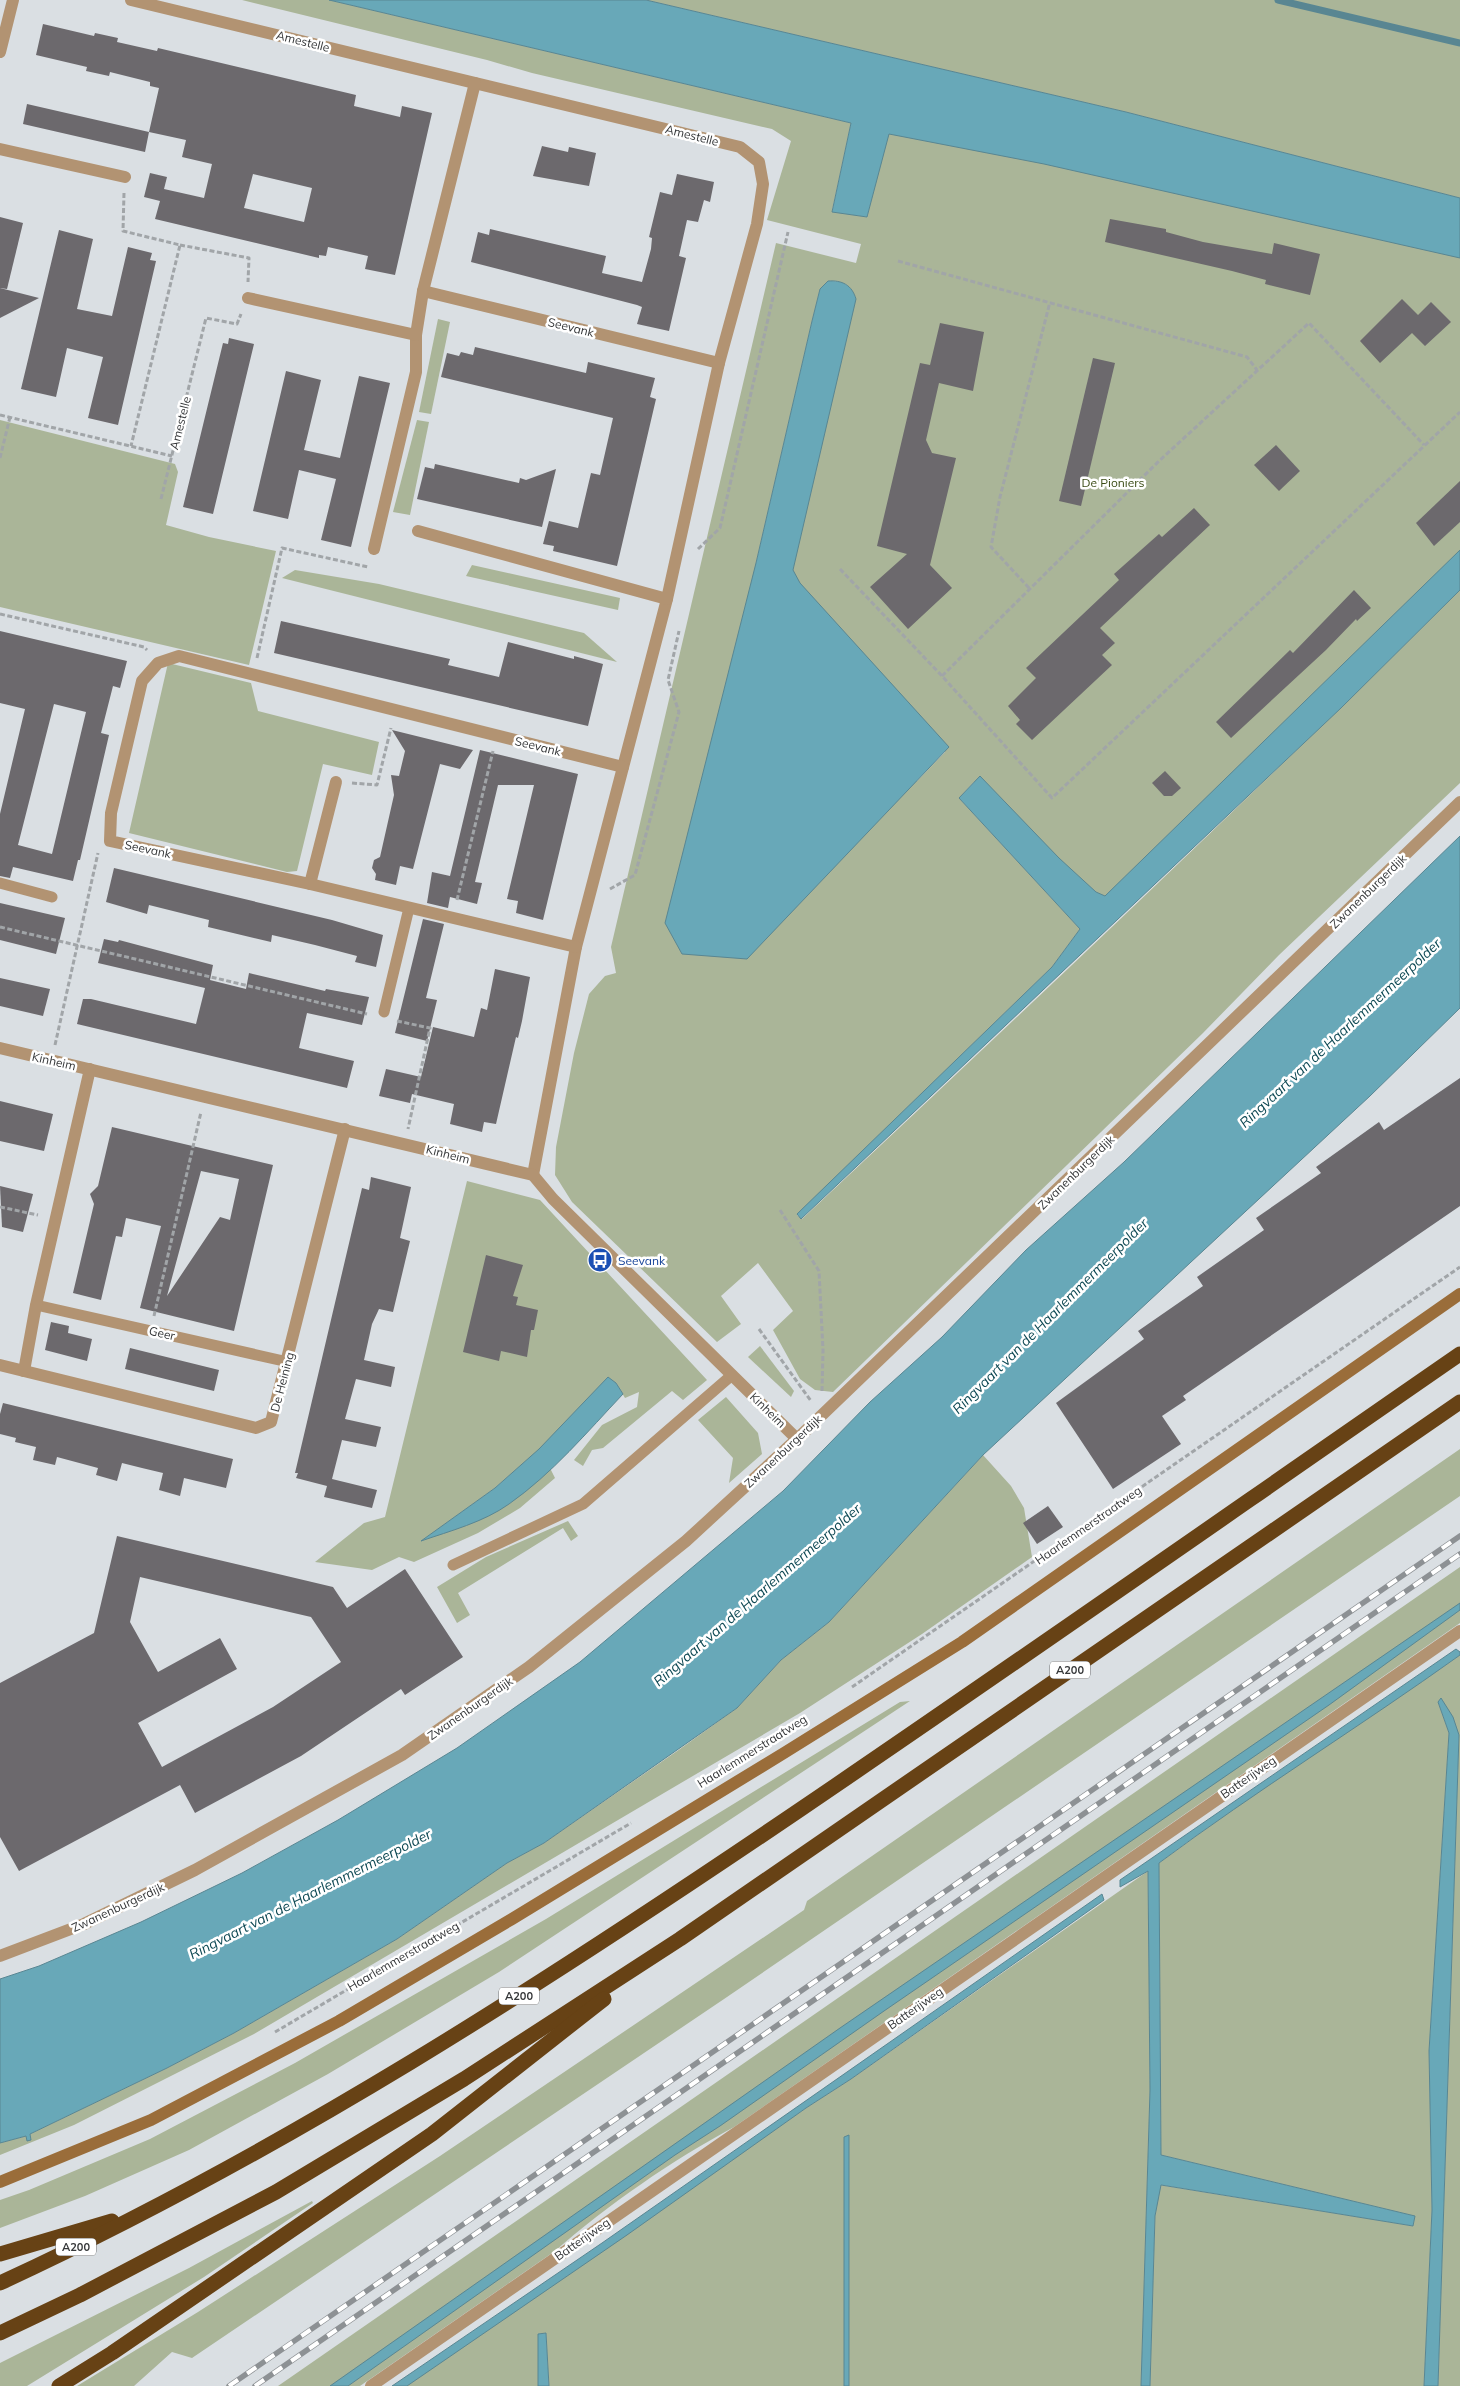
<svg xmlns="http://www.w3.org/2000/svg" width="1460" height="2386" font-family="Mulish,sans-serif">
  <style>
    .green { fill: #aab598; fill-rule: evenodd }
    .water { fill: #68a8b8; stroke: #598692 }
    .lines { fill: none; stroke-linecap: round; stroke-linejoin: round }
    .stream { stroke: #598692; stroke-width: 7 }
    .building { fill: #6c696d; fill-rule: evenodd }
    .path { stroke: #a1a5a8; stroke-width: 3; stroke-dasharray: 5 2.5; stroke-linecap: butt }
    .service { stroke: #b29372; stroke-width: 11 }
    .pedestrian { stroke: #b29372; stroke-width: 12 }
    .minor { stroke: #b29372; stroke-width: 12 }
    .tertiary { stroke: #b29372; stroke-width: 12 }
    .secondary { stroke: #9a6d3a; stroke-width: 12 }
    .motorway { stroke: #674215; stroke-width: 15 }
    .rail-casing { stroke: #8d9194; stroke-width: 5.5 }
    .rail { stroke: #fff; stroke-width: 4; stroke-dasharray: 11; stroke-linecap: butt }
    .labels { text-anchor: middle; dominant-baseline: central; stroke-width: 5; stroke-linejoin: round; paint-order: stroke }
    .shield { fill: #fff; stroke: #727374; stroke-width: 1 }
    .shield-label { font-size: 11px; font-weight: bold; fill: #353739 }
    .street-label { font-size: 12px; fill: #353739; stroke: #fff }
    .park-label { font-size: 12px; fill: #394a14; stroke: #fff }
    .transit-label { font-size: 12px; fill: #164399; stroke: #fff; text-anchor: start }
    .water-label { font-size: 14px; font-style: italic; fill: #0d4853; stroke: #fff }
  </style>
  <rect width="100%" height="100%" fill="#dadfe3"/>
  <g class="green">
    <path d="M 242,0 L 329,0 L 851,123 L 832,211 L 867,217 L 889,127 L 1460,246 L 1460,565 L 1103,913 L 974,782 L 959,798 L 1080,929 L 1052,967 L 797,1215 L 802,1219 C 1023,1012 1244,804 1460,590 L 1460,783 L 1279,955 L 1203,1033 L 833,1392 L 815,1390 L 800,1379 L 773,1330 L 793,1311 L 758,1263 L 721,1296 L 741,1324 L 717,1342 L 572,1202 L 555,1175 L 556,1147 L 574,1053 L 589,994 L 605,976 L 616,973 L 611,947 L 776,243 L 856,263 L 861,244 L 767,220 L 791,141 L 772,129 L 532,73 L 487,60 ZM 828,281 L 835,281 L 847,285 L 780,583 L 945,752 L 917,781 L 756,563 L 812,321 L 820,289 Z"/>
    <polygon points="646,0 1460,0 1460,198 1126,112"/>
    <polygon points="438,319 450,322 431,414 419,412"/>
    <polygon points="0,420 175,464 178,472 166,525 209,537 276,551 249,665 0,607"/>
    <polygon points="417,420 429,422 410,515 393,512"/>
    <polygon points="472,565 620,598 618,610 466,576"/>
    <polygon points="295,570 379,584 584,633 617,662 282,578"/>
    <polygon points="168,663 251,683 258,711 379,742 372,775 323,764 297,871 287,872 129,833"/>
    <polygon points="467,1181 540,1200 707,1380 683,1400 672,1391 603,1448 592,1450 583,1466 574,1460 602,1425 637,1407 639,1392 625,1398 616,1383 495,1488 423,1540 466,1525 509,1504 550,1468 555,1478 520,1508 478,1533 414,1562 399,1557 372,1570 315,1562 364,1523 385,1517"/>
    <polygon points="760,1346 794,1391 791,1397 748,1357"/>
    <polygon points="726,1397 758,1433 762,1454 729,1483 733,1458 698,1420"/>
    <polygon points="1460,1449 1460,1496 727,1997 192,2358 172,2352 134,2386 77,2386 198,2312 440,2156 804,1910 807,1901"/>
    <polygon points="983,1455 1011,1486 1024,1508 1032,1557 922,1634 800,1713 254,2034 74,2125 0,2155 0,2143 26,2136 31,2139 30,2134 167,2068 234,2033 397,1939 507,1863 544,1843 680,1749 737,1708 781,1660 829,1622"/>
    <polygon points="568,1521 578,1536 571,1541 563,1528 458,1593 470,1615 457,1623 437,1587 486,1557"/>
    <path d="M 1460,1567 L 1460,1623 L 734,2127 C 671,2161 609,2204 555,2251 L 360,2386 L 278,2386 Z"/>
    <polygon points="1460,1655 1460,2386 1438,2386 1459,1735 1438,1702 1449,1733 1429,2051 1432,2210 1424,2386 1150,2386 1155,2216 1160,2185 1413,2226 1414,2216 1161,2155 1159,1863 1258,1791"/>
    <polygon points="910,1701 499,1972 328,2074 189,2150 85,2196 0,2228 0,2200 29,2190 150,2139 295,2063 546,1919 900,1702"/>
    <polygon points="1148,1871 1150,2090 1141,2386 849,2386 849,2136 844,2137 844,2386 549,2386 546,2333 538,2334 538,2386 405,2386 806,2108 851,2079"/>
    <polygon points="312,2201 313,2203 204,2277 27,2386 0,2386 0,2363 189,2268"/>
  </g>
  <g class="water">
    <polygon points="329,0 646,0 1126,112 1460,198 1460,258 1044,164 889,134 867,217 832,212 851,123"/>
    <path d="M 828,281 C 842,280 852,285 856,299 L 793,570 L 800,583 L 949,747 L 747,959 L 682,954 L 665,923 L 756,563 L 812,321 L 820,289 Z"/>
    <polygon points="1460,550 1460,590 1341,708 801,1219 797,1214 1052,967 1080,929 959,798 980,776 1059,858 1096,892 1105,896"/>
    <polygon points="1460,836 1460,1008 1370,1096 983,1455 829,1622 781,1660 737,1708 544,1843 507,1863 397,1939 234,2033 167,2068 30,2134 31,2140 27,2141 26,2136 0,2143 0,1979 39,1966 141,1922 242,1873 338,1820 457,1748 580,1662 783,1491 870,1402 942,1337 1026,1250 1124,1162"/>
    <path d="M 608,1377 L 616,1383 L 623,1394 C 588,1431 552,1474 509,1504 C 484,1522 450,1531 421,1541 L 495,1488 L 539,1449 Z"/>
    <polygon points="1460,1603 1460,1610 1329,1705 884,2011 720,2126 675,2155 348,2386 330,2386 840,2028"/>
    <path d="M 1456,1649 L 1460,1652 L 1460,1655 C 1361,1726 1257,1790 1159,1863 L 1161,2155 L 1415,2216 L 1413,2226 L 1161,2185 L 1155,2216 L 1150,2386 L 1141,2386 L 1150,2090 L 1148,1871 L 1120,1887 L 1120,1880 Z"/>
    <polygon points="1441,1698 1453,1717 1459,1735 1438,2386 1424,2386 1432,2210 1429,2051 1449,1733 1438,1702"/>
    <polygon points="1102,1894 1104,1900 851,2079 806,2108 627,2235 407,2386 392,2386 602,2243"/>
    <polygon points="849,2135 849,2386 844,2386 844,2137"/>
    <polygon points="546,2333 549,2386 538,2386 538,2334"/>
  </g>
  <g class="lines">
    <polyline class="stream" points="1278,0 1460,43"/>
  </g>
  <g class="building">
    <path d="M 43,24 L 94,36 L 95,33 L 118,38 L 117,42 L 157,51 L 158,48 L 356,95 L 354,106 L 400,117 L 402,106 L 432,113 L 395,275 L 365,269 L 368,256 L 328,247 L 326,256 L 319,255 L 319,258 L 155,219 L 160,201 L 144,197 L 150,173 L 167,177 L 164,189 L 204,198 L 212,164 L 182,157 L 186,140 L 149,132 L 145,152 L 23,124 L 27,104 L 149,132 L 159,88 L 150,86 L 150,82 L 110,72 L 109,76 L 86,71 L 87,67 L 36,55 ZM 253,174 L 312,188 L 304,222 L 244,208 Z"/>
    <polygon points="542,146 568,152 569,147 596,153 589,186 533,176"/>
    <polygon points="677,174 714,182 710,202 704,200 698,222 687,220 679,256 686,258 669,331 637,324 642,307 637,305 471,262 478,232 489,235 490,229 606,256 602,273 642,282 651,249 652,238 649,237 660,192 672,195"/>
    <polygon points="0,217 23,223 7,289 0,288"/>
    <polygon points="1110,219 1166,229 1166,232 1203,242 1272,254 1274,243 1320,254 1310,295 1265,284 1266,280 1232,271 1105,242"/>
    <polygon points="59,230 93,239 77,309 112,316 128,247 152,253 150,260 156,261 118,425 88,418 103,357 67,348 56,397 21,389"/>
    <polygon points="0,288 39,298 0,318"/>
    <polygon points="1402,299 1418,315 1431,302 1451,322 1425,346 1412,333 1380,363 1360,341"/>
    <polygon points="940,323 984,332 973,391 939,383 926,440 932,453 956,458 930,565 952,588 908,629 870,587 907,554 877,546 920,363 930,365"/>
    <polygon points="229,338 254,344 213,514 183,507 223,343 228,344"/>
    <polygon points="475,347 586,373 588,362 655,378 650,397 656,399 617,566 553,551 554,546 543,544 549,521 578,528 591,473 600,475 613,418 441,377 447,353 459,356 461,352 473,355"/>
    <polygon points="1093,358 1115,363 1081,506 1059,501"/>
    <polygon points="286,371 321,380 304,450 340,458 359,376 390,383 351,547 321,540 336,479 299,470 288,519 253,511"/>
    <polygon points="1276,445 1300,471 1279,491 1254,465"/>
    <polygon points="435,464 519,483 520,478 526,480 556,469 542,527 417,499 425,467 434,469"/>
    <polygon points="1460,481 1460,522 1434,546 1416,523"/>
    <polygon points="1194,508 1210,525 1100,628 1115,643 1102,655 1112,665 1032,740 1016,724 1020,720 1008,706 1036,678 1026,668 1119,580 1114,574 1159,534 1162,537"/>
    <polygon points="1354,590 1371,608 1357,621 1356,619 1326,650 1231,738 1216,722 1290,650 1293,653"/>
    <polygon points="281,621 450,659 448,665 499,677 508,642 574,659 574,656 603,664 588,726 274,653"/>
    <path d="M 0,631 L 127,661 L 120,688 L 113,686 L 101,733 L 109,735 L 80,860 L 78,860 L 73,881 L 13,867 L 10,878 L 0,876 L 0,814 L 25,709 L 0,703 ZM 54,704 L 86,712 L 52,854 L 18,845 Z"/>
    <polygon points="392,730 473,750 460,769 440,764 413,869 400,866 396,885 375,880 376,874 372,868 374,860 380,857 394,795 391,775 399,776 405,751"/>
    <polygon points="480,750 578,774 543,920 516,913 518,901 507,899 534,785 498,785 475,882 482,883 477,904 450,897 448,908 427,903 432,872 450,876"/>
    <polygon points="1165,771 1181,788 1172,796 1164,796 1152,783"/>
    <polygon points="114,868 332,920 383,935 376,967 355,962 357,956 315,945 272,935 271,942 208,927 209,920 149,905 147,914 106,902"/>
    <polygon points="0,903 65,918 56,954 0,940"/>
    <polygon points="423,919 444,924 426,998 437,1000 427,1041 395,1033"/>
    <polygon points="104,939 118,942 119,940 213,965 210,980 246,989 249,973 325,991 326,989 369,997 362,1025 307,1013 299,1048 354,1061 347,1088 77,1024 83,999 91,999 196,1024 205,988 98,963"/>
    <polygon points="495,969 530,977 522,1021 518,1038 516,1037 496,1124 484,1122 482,1132 450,1124 454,1104 412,1094 410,1103 379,1096 386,1069 421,1077 433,1027 474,1037 481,1008 487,1010"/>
    <polygon points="0,978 50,989 43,1016 0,1006"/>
    <polygon points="1460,1078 1460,1206 1183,1396 1186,1400 1162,1416 1181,1444 1113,1489 1056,1403 1144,1339 1138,1331 1203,1286 1197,1277 1264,1230 1256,1218 1321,1173 1316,1167 1379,1122 1384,1130"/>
    <polygon points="0,1101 53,1114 44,1151 0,1141"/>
    <path d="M 112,1127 L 273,1165 L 234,1331 L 140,1308 L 161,1226 L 126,1218 L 122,1237 L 116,1236 L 101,1300 L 73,1293 L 94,1204 L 90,1194 L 98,1186 ZM 201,1171 L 239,1179 L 230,1220 L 220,1217 L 167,1296 Z"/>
    <polygon points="371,1177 411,1187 400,1238 410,1241 393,1312 379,1309 372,1324 364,1360 395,1367 391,1387 356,1379 345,1419 381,1427 376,1447 342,1440 332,1479 377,1490 372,1508 324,1497 327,1486 296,1478 298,1473 295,1473 362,1188 369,1190"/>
    <polygon points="0,1186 33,1194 23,1232 2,1227"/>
    <polygon points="486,1255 523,1265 513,1296 518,1297 516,1305 538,1310 534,1330 531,1330 527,1357 501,1351 499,1361 463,1352"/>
    <polygon points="51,1322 69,1326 68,1333 92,1339 87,1361 45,1350"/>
    <polygon points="130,1348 219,1370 214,1391 125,1369"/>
    <polygon points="3,1403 233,1459 226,1488 184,1478 180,1496 159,1490 163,1473 142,1468 122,1463 117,1481 96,1475 98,1468 57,1457 55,1465 33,1460 36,1447 15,1442 16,1438 0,1434 0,1414"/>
    <polygon points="1048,1506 1063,1527 1037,1544 1023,1523"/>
    <path d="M 117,1536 L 333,1587 L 347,1608 L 405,1569 L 463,1657 L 405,1695 L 401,1689 L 301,1756 L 195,1813 L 180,1785 L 19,1871 L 0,1837 L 0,1683 L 94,1633 ZM 140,1577 L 311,1617 L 341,1662 L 273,1707 L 162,1767 L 138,1723 L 237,1669 L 220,1638 L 158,1672 L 130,1622 Z"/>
  </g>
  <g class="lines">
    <g class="path">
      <polyline points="124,193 123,231 180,245 131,446"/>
      <polyline points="180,245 249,258 248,282"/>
      <polyline points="898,261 1247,357 1257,370"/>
      <polyline points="0,415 172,456"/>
      <polyline points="0,458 10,417"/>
      <polyline points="161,499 206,318 237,324 241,314"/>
      <polyline points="698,549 720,528 788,232"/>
      <polyline points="840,569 942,676 1052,798 1460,412"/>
      <polyline points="1029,588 991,547 1000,497 1050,302"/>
      <polyline points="0,614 144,647 147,650"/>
      <polyline points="257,658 282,548 368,567"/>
      <polyline points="942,676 1159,461 1309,323 1424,445"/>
      <polyline points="352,783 377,785 391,728"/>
      <polyline points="610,889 635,875 679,712 668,680 679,631"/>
      <polyline points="457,900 493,751"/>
      <polyline points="0,927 367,1014"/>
      <polyline points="397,1021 430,1028 408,1129"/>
      <polyline points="55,1045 98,853"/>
      <polyline points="0,1207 38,1215"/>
      <polyline points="780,1210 819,1271 823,1350 822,1391"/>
      <polyline points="154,1316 201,1112"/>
      <polyline points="759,1329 811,1401"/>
      <polyline points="852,1687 1460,1267"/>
      <polyline points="275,2032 631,1823"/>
    </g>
    <g class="service">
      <polyline points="0,883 52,897"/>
      <polyline points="384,1012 409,908"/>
      <polyline points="36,1305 288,1362"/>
      <polyline points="453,1565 583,1504 732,1375"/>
    </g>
    <polyline class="pedestrian" points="374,549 416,372 416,335"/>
    <g class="minor">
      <polyline points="131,0 740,147 759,162 763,184 757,224 719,363 667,599 576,947 533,1175"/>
      <polyline points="0,52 13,0"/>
      <polyline points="0,149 125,177"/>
      <polyline points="423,291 719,363"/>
      <polyline points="248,298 416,335 423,291 475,83"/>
      <polyline points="418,531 667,599"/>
      <polyline points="310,884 336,782"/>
      <polyline points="576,947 310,884 110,841 111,813 142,681 158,663 179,656 623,767"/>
      <polyline points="0,1048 533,1175 553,1199 797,1439"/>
      <polyline points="0,1365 256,1428 271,1422 345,1129"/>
      <polyline points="24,1371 36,1305 90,1069"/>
      <polyline points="371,2386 1460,1631"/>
    </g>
    <polyline class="tertiary" points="0,1956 84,1924 195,1870 402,1755 529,1667 686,1541 797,1439 1460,802"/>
    <polyline class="secondary" points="0,2182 151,2120 339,2021 512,1919 784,1753 962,1642 1460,1294"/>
    <g class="motorway">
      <polyline points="0,2254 112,2221"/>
      <path d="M 0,2283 C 284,2152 543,1984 801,1809 C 1022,1659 1240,1506 1460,1354"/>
      <polyline points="0,2333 80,2295 276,2192 464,2079 680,1939 1460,1402"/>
      <polyline points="59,2386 112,2353 432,2134 604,1999"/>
    </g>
    <defs>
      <g id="rail">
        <polyline points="229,2386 1460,1536"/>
        <polyline points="255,2386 1460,1554"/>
      </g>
    </defs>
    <use href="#rail" class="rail-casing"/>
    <use href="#rail" class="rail"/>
  </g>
  <defs>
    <symbol id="bus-disc" viewBox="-11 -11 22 22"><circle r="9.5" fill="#1a4fb4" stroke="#fff"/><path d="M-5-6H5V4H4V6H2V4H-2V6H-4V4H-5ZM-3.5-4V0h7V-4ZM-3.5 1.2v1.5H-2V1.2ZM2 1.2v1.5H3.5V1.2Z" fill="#fff"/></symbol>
  </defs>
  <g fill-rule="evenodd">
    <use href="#bus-disc" x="586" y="1246" width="28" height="28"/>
  </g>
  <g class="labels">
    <g class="shield">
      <rect x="1050" y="1661.5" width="40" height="17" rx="4"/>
      <rect x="499" y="1987.5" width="40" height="17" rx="4"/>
      <rect x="56" y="2238.5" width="40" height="17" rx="4"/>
    </g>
    <g class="shield-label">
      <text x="1070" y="1670">A200</text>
      <text x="519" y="1996">A200</text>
      <text x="76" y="2247">A200</text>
    </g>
    <g class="street-label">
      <text transform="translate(303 41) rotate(14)">Amestelle</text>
      <text transform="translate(692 135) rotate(14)">Amestelle</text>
      <text transform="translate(571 327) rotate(14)">Seevank</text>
      <text transform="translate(180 423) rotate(-76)">Amestelle</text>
      <text transform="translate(538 746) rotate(14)">Seevank</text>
      <text transform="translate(148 849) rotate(12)">Seevank</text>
      <text transform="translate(1368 891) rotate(-44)">Zwanenburgerdijk</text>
      <text transform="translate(54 1061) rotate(13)">Kinheim</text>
      <text transform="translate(448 1154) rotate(14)">Kinheim</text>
      <text transform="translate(1076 1172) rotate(-44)">Zwanenburgerdijk</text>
      <text transform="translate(162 1333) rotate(13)">Geer</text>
      <text transform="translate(282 1382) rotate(-75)">De Heining</text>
      <text transform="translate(768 1410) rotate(44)">Kinheim</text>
      <text transform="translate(783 1451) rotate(-43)">Zwanenburgerdijk</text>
      <text transform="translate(1088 1525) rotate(-35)">Haarlemmerstraatweg</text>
      <text transform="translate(470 1708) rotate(-35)">Zwanenburgerdijk</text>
      <text transform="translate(752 1751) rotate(-32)">Haarlemmerstraatweg</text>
      <text transform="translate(1248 1777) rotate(-35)">Batterijweg</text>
      <text transform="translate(118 1907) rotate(-25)">Zwanenburgerdijk</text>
      <text transform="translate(403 1956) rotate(-30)">Haarlemmerstraatweg</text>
      <text transform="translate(915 2008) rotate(-35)">Batterijweg</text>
      <text transform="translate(582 2239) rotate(-35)">Batterijweg</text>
    </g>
    <g class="park-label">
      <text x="1113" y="482">De Pioniers</text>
    </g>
    <g class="transit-label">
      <text x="618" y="1260">Seevank</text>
    </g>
    <g class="water-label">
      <text transform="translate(1340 1033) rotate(-43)">Ringvaart van de Haarlemmermeerpolder</text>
      <text transform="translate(1050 1316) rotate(-45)">Ringvaart van de Haarlemmermeerpolder</text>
      <text transform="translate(757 1595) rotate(-41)">Ringvaart van de Haarlemmermeerpolder</text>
      <text transform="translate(310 1894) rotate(-27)">Ringvaart van de Haarlemmermeerpolder</text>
    </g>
  </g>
</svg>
